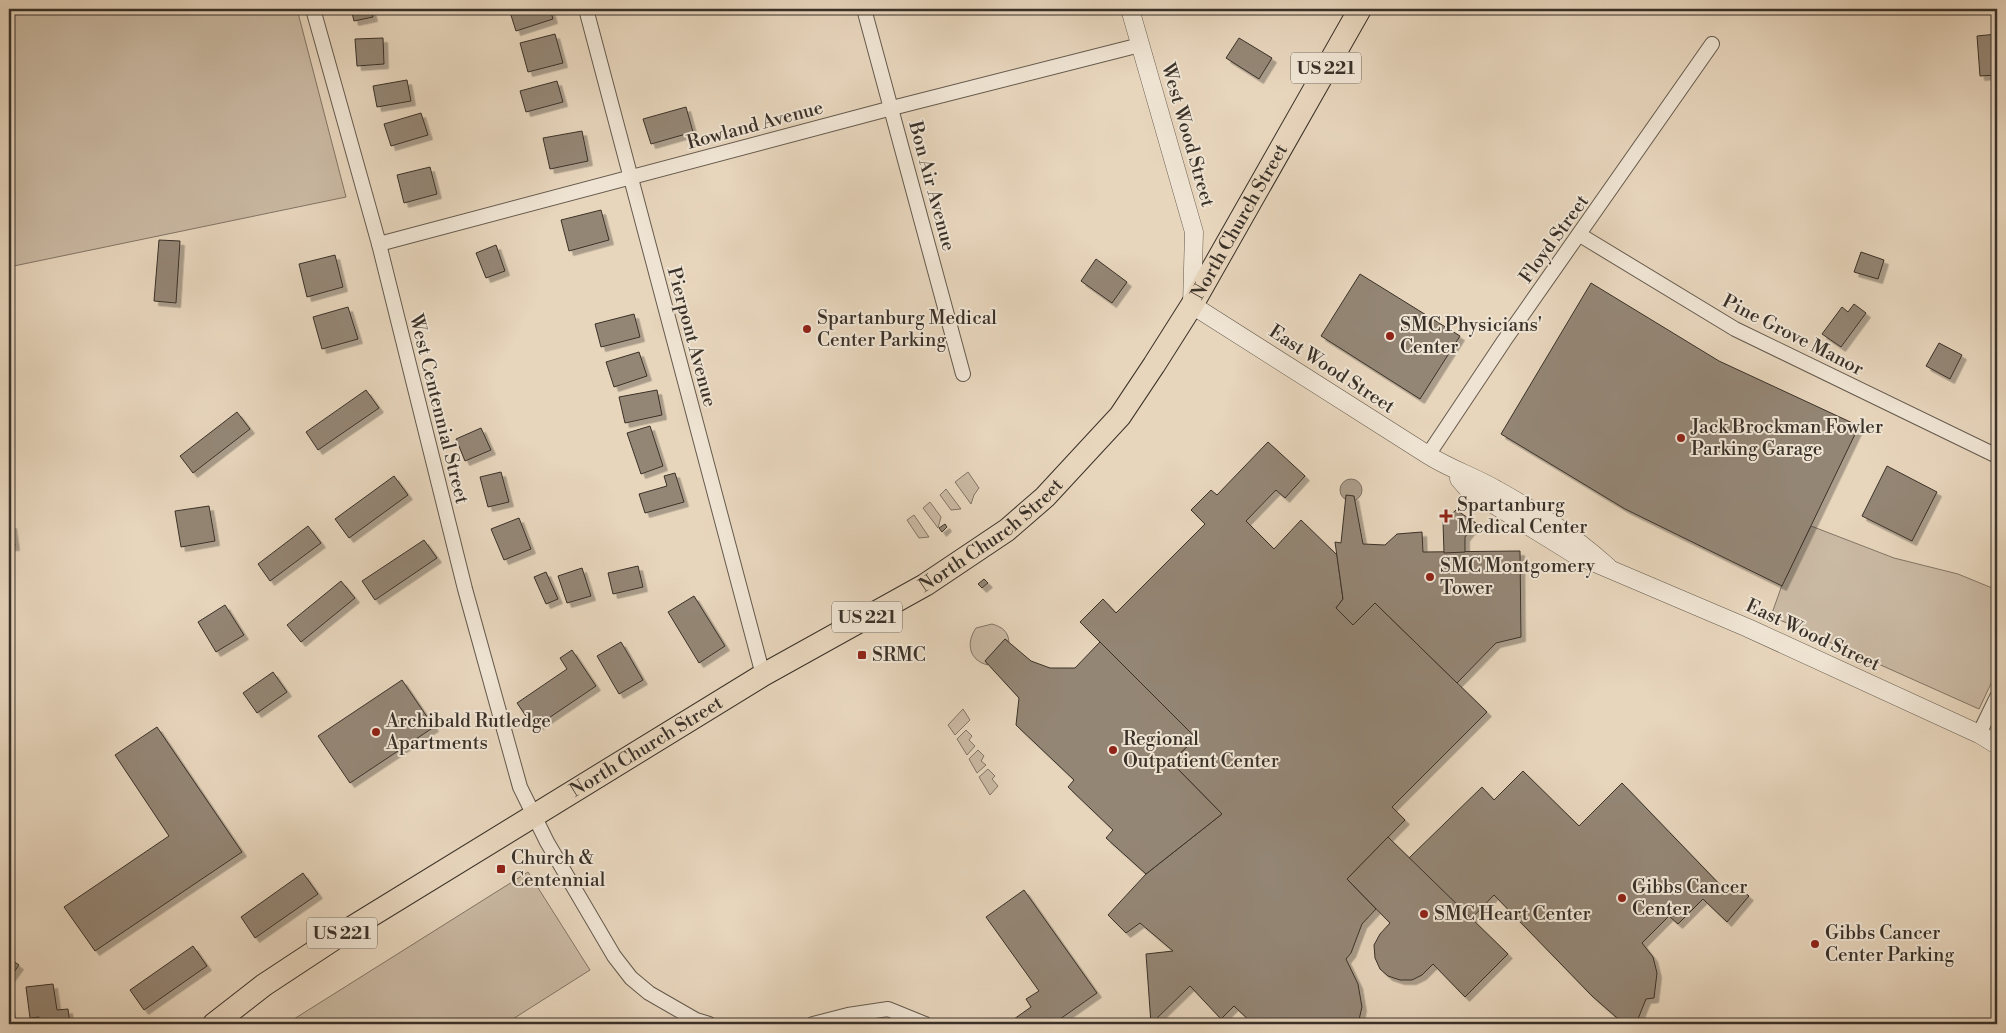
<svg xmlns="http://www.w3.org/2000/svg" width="2006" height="1033" font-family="'Libre Bodoni',serif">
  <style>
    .green { fill: #cab9a3; stroke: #827566 }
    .water { fill: #ac9d8a; stroke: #7e7263 }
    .building { fill: #948675; stroke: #3a3128; filter: url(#shadow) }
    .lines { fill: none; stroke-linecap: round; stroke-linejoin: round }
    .minor-casing { stroke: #655a4d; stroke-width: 16 }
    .tertiary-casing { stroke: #655a4d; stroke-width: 19 }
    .primary-casing { stroke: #3a3128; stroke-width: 24 }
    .minor { stroke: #efe4d3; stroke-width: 14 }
    .tertiary { stroke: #efe4d3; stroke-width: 18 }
    .primary { stroke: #e7d5bc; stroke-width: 22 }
    .poi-dot { fill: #8f2418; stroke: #efe4d3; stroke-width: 2 }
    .labels { text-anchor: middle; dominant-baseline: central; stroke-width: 4; stroke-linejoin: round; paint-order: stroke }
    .shield { fill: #efe4d3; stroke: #70675b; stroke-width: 1 }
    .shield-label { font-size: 18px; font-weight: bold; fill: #3a3128 }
    .street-label { font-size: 19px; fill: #3a3128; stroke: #efe4d3 }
    .poi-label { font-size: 19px; fill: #3a3128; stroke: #efe4d3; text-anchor: start }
  </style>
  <defs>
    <filter id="shadow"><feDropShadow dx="4.5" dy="4.5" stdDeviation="0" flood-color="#0004"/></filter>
  </defs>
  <rect width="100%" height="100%" fill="#e7d5bc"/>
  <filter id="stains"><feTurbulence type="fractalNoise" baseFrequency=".004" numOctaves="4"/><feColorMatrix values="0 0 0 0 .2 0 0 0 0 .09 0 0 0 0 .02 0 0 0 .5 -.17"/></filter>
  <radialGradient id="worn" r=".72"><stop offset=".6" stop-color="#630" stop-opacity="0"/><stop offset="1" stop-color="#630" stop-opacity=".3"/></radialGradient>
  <g class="green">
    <polygon points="9,9 297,9 346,197 9,267"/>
    <polygon points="968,472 979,488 974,495 971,504 955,482"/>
    <polygon points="946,489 961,509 951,510 940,495"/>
    <polygon points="930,502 941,517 938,528 923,508"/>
    <polygon points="914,515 929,537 919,538 907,520"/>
    <polygon points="1811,526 1894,558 1958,574 1997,590 1997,671 1979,709 1771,616 1782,585"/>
    <path d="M 992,624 C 1002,627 1008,631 1009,642 L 1005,639 L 985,661 L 988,665 C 970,661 965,644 976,628 Z"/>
    <polygon points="963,709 970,720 955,735 948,725"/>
    <polygon points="966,730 972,736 969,740 975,746 967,755 957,739"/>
    <polygon points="978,750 984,756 981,761 986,765 977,773 969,759"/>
    <polygon points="988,769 995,776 992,779 998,786 990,795 979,777"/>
    <polygon points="528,872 590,970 505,1024 286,1024"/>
    <polygon points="13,996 16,1024 9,1024 9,997"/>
  </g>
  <circle class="water" cx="1351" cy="490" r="11"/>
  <g class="building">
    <polygon points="351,9 371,9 373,17 354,21"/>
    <polygon points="509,9 550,9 553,19 516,31"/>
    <polygon points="555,34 563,63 528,72 520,43"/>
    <polygon points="1997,34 1997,75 1980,76 1977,36"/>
    <polygon points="383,38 384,64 357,66 355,39"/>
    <polygon points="1239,38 1272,58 1259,79 1226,58"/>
    <polygon points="407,80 411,101 377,107 373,86"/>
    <polygon points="557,81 563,102 526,112 520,91"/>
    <polygon points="686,107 693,132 651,144 643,119"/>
    <polygon points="421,113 428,135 391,146 384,124"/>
    <polygon points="582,131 588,161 550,169 543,138"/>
    <polygon points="430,167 437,194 404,203 397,175"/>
    <polygon points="601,210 609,240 569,251 561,220"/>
    <polygon points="159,240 180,241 176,303 154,301"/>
    <polygon points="496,245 505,271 486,278 476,253"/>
    <polygon points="1861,252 1884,260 1878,279 1854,272"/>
    <polygon points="335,255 343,287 307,297 299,264"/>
    <polygon points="1096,259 1127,282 1112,303 1081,281"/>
    <polygon points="1360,274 1460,336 1420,399 1321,336"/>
    <polygon points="1591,283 1719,361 1859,426 1782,586 1625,509 1501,434"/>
    <polygon points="1854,304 1866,313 1841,347 1822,334 1842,307 1848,312"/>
    <polygon points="348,307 358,339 322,349 313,317"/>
    <polygon points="634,314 640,337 601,347 595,324"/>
    <polygon points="1939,343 1962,355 1950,379 1926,366"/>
    <polygon points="639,352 647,376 614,387 606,362"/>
    <polygon points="366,390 379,408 318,450 306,432"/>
    <polygon points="657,390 662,415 625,423 619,397"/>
    <polygon points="237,412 250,429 193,473 180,456"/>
    <polygon points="650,426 663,466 641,474 627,433"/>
    <polygon points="481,428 491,450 465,461 456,439"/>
    <polygon points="1268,442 1305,476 1285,498 1276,490 1246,521 1274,549 1301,520 1337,555 1343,599 1336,608 1353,625 1375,603 1487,712 1392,807 1405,820 1347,879 1376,909 1362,924 1351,953 1346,959 1358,984 1362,1007 1358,1024 1253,1024 1234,1006 1221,1019 1190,986 1151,1024 1146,954 1173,951 1140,923 1126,933 1108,915 1146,874 1222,814 1171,762 1196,738 1080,622 1103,599 1116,613 1205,524 1191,510 1211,490 1217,495"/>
    <polygon points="1887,466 1937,492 1912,541 1862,516"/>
    <polygon points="501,472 509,502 488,507 480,477"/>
    <polygon points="675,473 684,502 645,513 639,494 667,486 664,476"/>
    <polygon points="394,476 408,495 349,538 335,519"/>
    <polygon points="1346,495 1354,496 1363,544 1385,545 1397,534 1422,532 1423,552 1520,551 1521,637 1496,643 1457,683 1375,603 1353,625 1336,608 1343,599 1335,542 1341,543"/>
    <polygon points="209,506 215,541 181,547 175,511"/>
    <polygon points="1456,510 1476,523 1465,537 1465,552 1444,553 1443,522"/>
    <polygon points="519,518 531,549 504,560 491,529"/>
    <polygon points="9,524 12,524 15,546 9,546"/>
    <polygon points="945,524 947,527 942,532 939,528"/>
    <polygon points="308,526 321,543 270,581 258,564"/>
    <polygon points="424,540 437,558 375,600 362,581"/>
    <polygon points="638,566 643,587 613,594 608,573"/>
    <polygon points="582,568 591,596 567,603 558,576"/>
    <polygon points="546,572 558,599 546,604 534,577"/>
    <polygon points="984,579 988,583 982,588 978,584"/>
    <polygon points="341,581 355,598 301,642 287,625"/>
    <polygon points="694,596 725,646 699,663 668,612"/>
    <polygon points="225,605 244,635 216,652 198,622"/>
    <polygon points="1005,639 1031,661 1050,668 1075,668 1100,642 1196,738 1171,762 1222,814 1146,874 1106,838 1113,830 1068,787 1074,780 1016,725 1019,698 985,661"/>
    <polygon points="621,642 643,680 619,694 597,656"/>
    <polygon points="572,650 596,686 534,728 517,703 567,669 560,658"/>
    <polygon points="273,672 287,692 257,713 243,693"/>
    <polygon points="402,680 434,727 350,783 318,736"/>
    <polygon points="157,727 242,852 95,951 64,907 169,836 115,755"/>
    <polygon points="1523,771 1579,826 1622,783 1727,892 1735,885 1749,896 1727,922 1703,899 1678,924 1669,916 1642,943 1653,957 1657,973 1654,998 1646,999 1636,1024 1624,1024 1592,996 1494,895 1471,919 1409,858 1482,787 1494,800"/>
    <polygon points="1388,837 1508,954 1465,997 1433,964 1422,975 1412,980 1400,980 1388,976 1380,969 1375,958 1374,945 1380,934 1390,923 1347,879"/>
    <polygon points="303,873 318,894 255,938 241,917"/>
    <polygon points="1024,890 1097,993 1053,1024 1007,1024 1031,1007 1026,999 1039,991 986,917"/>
    <polygon points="193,946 207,966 144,1010 130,990"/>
    <polygon points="9,958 19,965 9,979"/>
    <polygon points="53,984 57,1010 68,1009 70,1024 40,1024 39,1017 30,1018 26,987"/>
  </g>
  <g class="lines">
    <defs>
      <g id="minor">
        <polyline points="313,9 379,244 465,589 520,787 547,842 614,956 631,978 649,993 696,1020 709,1024"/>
        <polyline points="586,9 763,675"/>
        <polyline points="864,9 963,374"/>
        <polyline points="1580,235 1735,329 1997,456"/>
        <polyline points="379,244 892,108 1140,45"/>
        <polyline points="1428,455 1504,341 1712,44"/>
        <polyline points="1979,734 1997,697"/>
        <polyline points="813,1024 848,1015 888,1009 925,1024"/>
      </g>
      <g id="tertiary">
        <path d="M 1130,9 L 1194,232 L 1192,305 L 1428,455 C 1450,469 1475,477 1497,490 C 1537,512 1574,536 1608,567"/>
        <polyline points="1459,479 1467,488 1574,554 1748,628 1979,734 1997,745"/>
      </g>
      <g id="primary">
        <path id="s1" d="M 214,1024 L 264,985 L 346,931 L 763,675 L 925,585 L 1007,530 L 1045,497 L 1120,416 L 1154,365 L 1192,305 L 1360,9"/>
      </g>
    </defs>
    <use href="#minor" class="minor-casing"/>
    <use href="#tertiary" class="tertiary-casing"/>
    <use href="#primary" class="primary-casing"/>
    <use href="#minor" class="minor"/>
    <use href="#tertiary" class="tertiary"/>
    <use href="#primary" class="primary"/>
  </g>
  <g class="poi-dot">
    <circle cx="807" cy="329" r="5"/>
    <circle cx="1390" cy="336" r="5"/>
    <circle cx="1681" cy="438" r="5"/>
    <path d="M1443.5 508.5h5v5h5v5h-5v5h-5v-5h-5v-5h5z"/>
    <circle cx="1430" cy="577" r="5"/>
    <rect x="857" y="650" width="10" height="10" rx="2.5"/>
    <circle cx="376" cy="732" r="5"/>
    <circle cx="1113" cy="750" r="5"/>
    <rect x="496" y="864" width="10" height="10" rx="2.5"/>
    <circle cx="1622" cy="898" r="5"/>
    <circle cx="1424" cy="914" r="5"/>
    <circle cx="1815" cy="944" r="5"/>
  </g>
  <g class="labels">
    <g class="shield">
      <rect x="1291" y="52.5" width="70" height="31" rx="4"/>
      <rect x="832" y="601.5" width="70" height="31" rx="4"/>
      <rect x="307" y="917.5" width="70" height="31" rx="4"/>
    </g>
    <g class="shield-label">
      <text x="1326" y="68">US 221</text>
      <text x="867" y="617">US 221</text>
      <text x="342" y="933">US 221</text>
    </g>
    <g class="street-label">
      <text transform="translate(755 125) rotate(-15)">Rowland Avenue</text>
      <text transform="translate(1188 135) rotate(74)">West Wood Street</text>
      <text transform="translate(932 186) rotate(75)">Bon Air Avenue</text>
      <text stroke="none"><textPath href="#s1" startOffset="1324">North Church Street</textPath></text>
      <text transform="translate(1554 239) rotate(-54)">Floyd Street</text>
      <text transform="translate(1793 335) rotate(27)">Pine Grove Manor</text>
      <text transform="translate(692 337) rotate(75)">Pierpont Avenue</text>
      <text transform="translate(1332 369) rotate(33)">East Wood Street</text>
      <text transform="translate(439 409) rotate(76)">West Centennial Street</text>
      <text stroke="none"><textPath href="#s1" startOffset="919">North Church Street</textPath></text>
      <text transform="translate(1813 635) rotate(25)">East Wood Street</text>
      <text stroke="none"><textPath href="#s1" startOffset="514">North Church Street</textPath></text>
    </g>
    <g class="poi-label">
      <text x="817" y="318">Spartanburg Medical<tspan x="817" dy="22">Center Parking</tspan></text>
      <text x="1400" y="325">SMC Physicians'<tspan x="1400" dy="22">Center</tspan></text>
      <text x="1691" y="427">Jack Brockman Fowler<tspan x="1691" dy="22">Parking Garage</tspan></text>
      <text x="1457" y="505">Spartanburg<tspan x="1457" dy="22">Medical Center</tspan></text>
      <text x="1440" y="566">SMC Montgomery<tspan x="1440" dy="22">Tower</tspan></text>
      <text x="872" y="655">SRMC</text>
      <text x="386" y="721">Archibald Rutledge<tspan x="386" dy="22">Apartments</tspan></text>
      <text x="1123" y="739">Regional<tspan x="1123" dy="22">Outpatient Center</tspan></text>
      <text x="511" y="858">Church &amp;<tspan x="511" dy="22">Centennial</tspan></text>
      <text x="1632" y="887">Gibbs Cancer<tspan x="1632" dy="22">Center</tspan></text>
      <text x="1434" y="914">SMC Heart Center</text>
      <text x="1825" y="933">Gibbs Cancer<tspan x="1825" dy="22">Center Parking</tspan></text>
    </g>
  </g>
  <rect width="2006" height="1033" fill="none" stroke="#e7d5bc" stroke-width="30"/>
  <rect x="10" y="10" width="1986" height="1013" fill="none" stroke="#3a3128" stroke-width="2.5"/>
  <rect x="15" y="15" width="1976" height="1003" fill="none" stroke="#3a3128"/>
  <rect width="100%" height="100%" filter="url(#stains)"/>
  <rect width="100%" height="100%" fill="url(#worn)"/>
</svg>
